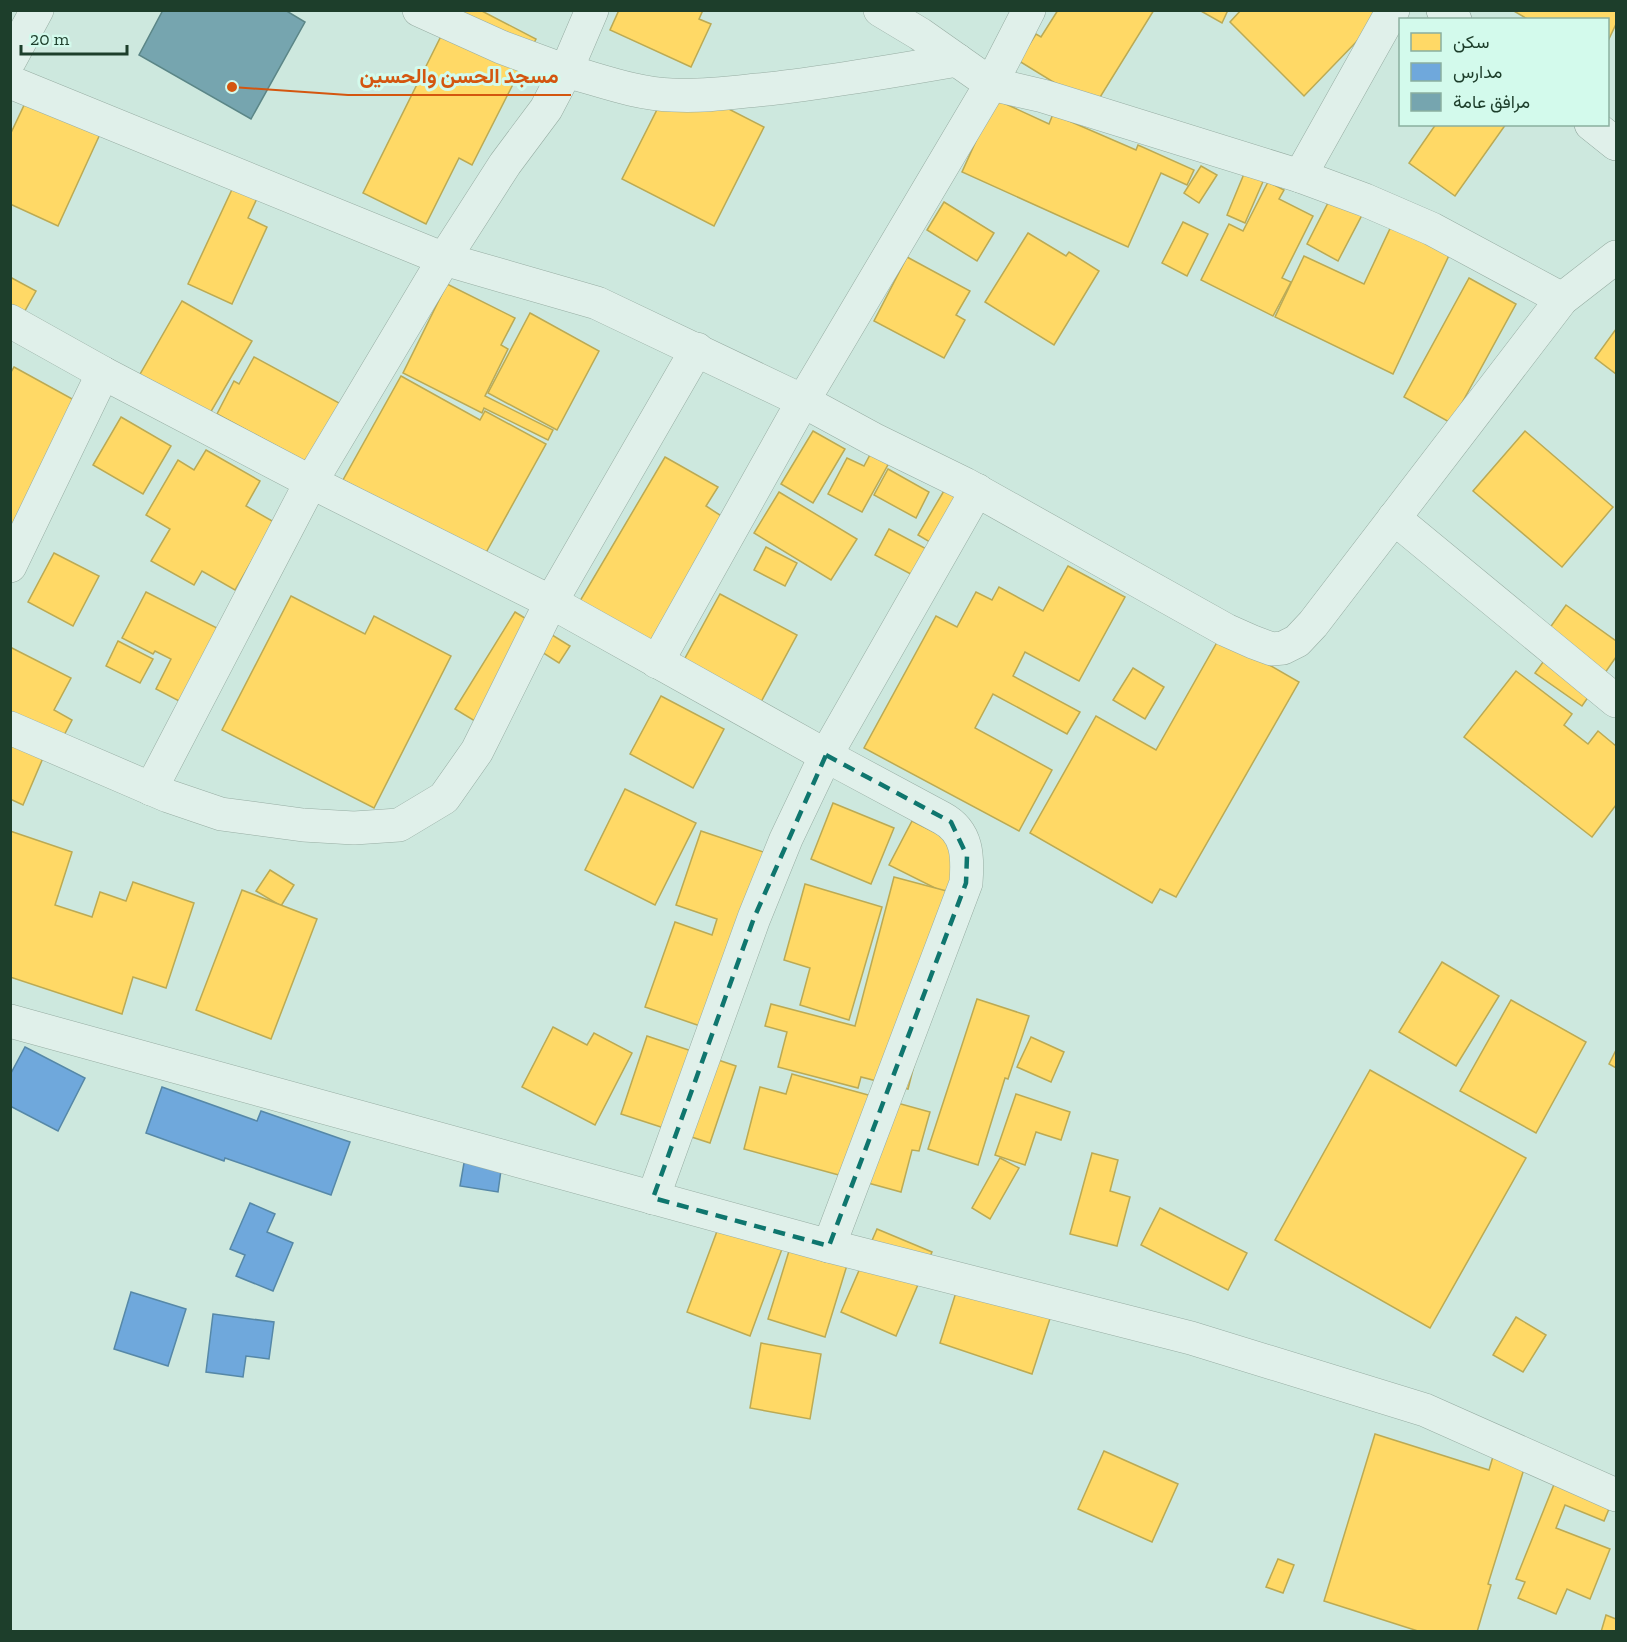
<svg xmlns="http://www.w3.org/2000/svg" width="1627" height="1642" font-family="'Zilla Slab',Vazirmatn,serif">
  <style>
    .homes { fill: #ffd966; stroke: #bbaa54; stroke-width: 1.5 }
    .schools { fill: #6fa8dc; stroke: #5688a7; stroke-width: 1.5 }
    .public { fill: #76a5af; stroke: #5b8687; stroke-width: 1.5 }
    .lines { fill: none; stroke-linecap: round; stroke-linejoin: round }
    .street-casing { stroke: #97ada3; stroke-width: 34 }
    .secondary-casing { stroke: #869d93; stroke-width: 34 }
    .street { stroke: #e0f0ea; stroke-width: 33 }
    .secondary { stroke: #e0f0ea; stroke-width: 33 }
    .marked { fill: none; stroke: #0f766e; stroke-width: 4.5; stroke-dasharray: 12 8; stroke-linejoin: round }
    .leader { fill: none; stroke: #d4560f; stroke-width: 2 }
    .callout-dot { fill: #d4560f; stroke: #d3faec; stroke-width: 2 }
    .callout-label { font-size: 21px; text-anchor: middle; font-weight: bold; fill: #d4560f; stroke: #d3faec; stroke-width: 6; stroke-linejoin: round; paint-order: stroke }
  </style>
  <rect width="100%" height="100%" fill="#cde8de"/>
  <g class="homes">
    <polygon points="454,10 480,10 536,39 472,165 459,158 426,224 363,193"/>
    <polygon points="619,10 703,10 699,19 711,24 691,67 610,30"/>
    <polygon points="1058,10 1154,10 1094,107 1019,61 1036,34 1041,37"/>
    <polygon points="1199,10 1228,10 1222,23"/>
    <polygon points="1241,10 1387,10 1304,96 1230,22"/>
    <polygon points="1512,10 1616,10 1616,24 1608,41 1608,20 1529,20"/>
    <polygon points="672,80 764,127 714,226 622,179"/>
    <polygon points="27,99 101,132 58,226 10,204 10,135"/>
    <polygon points="995,99 1049,124 1053,114 1136,150 1138,145 1194,170 1187,185 1161,173 1128,247 962,172"/>
    <polygon points="1436,124 1506,124 1455,196 1409,163"/>
    <polygon points="1201,166 1217,175 1199,203 1184,193"/>
    <polygon points="1246,169 1265,177 1245,223 1227,215"/>
    <polygon points="1268,182 1284,190 1279,199 1313,216 1282,278 1291,282 1273,316 1201,280 1229,224 1243,231"/>
    <polygon points="235,183 259,194 248,218 267,227 232,304 188,284"/>
    <polygon points="1330,199 1362,215 1338,261 1307,244"/>
    <polygon points="944,202 994,233 977,261 927,230"/>
    <polygon points="1402,203 1461,230 1393,374 1275,317 1304,256 1364,284"/>
    <polygon points="1183,222 1208,234 1187,276 1162,263"/>
    <polygon points="1028,233 1066,256 1069,252 1099,271 1054,345 985,302"/>
    <polygon points="907,257 970,291 956,315 965,320 944,358 874,321"/>
    <polygon points="10,277 36,291 22,316 10,310"/>
    <polygon points="1469,278 1516,304 1451,423 1404,397"/>
    <polygon points="447,284 515,318 501,345 508,349 485,396 553,430 548,440 484,408 482,413 403,373"/>
    <polygon points="182,301 252,341 209,415 139,376"/>
    <polygon points="530,313 599,351 557,430 488,393"/>
    <polygon points="1616,329 1616,374 1595,358"/>
    <polygon points="254,357 363,416 332,476 217,414 234,381 239,384"/>
    <polygon points="14,367 85,406 10,541 10,374"/>
    <polygon points="401,376 480,420 485,411 546,444 483,558 343,480"/>
    <polygon points="121,417 171,446 143,494 93,465"/>
    <polygon points="813,431 845,449 813,503 781,484"/>
    <polygon points="1525,431 1613,507 1562,567 1473,491"/>
    <polygon points="206,450 260,481 246,506 274,522 235,590 202,571 194,585 151,561 170,529 146,515 178,460 194,470"/>
    <polygon points="872,451 890,461 862,512 828,494 847,458 864,466"/>
    <polygon points="665,457 718,487 706,506 723,517 647,647 577,606"/>
    <polygon points="888,469 929,492 916,518 874,495"/>
    <polygon points="945,489 972,505 945,551 918,535"/>
    <polygon points="779,492 857,539 831,580 754,533"/>
    <polygon points="889,529 934,553 920,579 875,555"/>
    <polygon points="766,547 797,563 785,586 754,570"/>
    <polygon points="54,553 99,576 73,626 28,602"/>
    <polygon points="1068,566 1125,597 1079,681 1025,652 1013,676 1080,712 1067,734 993,694 975,728 1052,770 1019,831 864,748 936,616 957,627 976,592 992,600 999,587 1043,611"/>
    <polygon points="146,592 217,628 181,702 156,689 171,659 155,651 153,654 122,638"/>
    <polygon points="720,594 797,635 761,702 684,660"/>
    <polygon points="291,596 365,634 374,616 451,656 374,808 222,730"/>
    <polygon points="1566,605 1616,641 1616,657 1582,706 1535,673 1549,654 1537,646"/>
    <polygon points="515,612 570,646 559,663 531,645 488,729 455,709"/>
    <polygon points="1220,637 1299,682 1176,897 1160,889 1152,903 1030,833 1096,716 1156,750"/>
    <polygon points="118,641 153,659 140,683 106,666"/>
    <polygon points="10,647 71,678 54,710 72,720 61,741 10,714"/>
    <polygon points="1133,668 1164,687 1145,719 1113,700"/>
    <polygon points="1516,671 1572,714 1564,725 1588,744 1598,731 1616,746 1616,805 1592,837 1464,737"/>
    <polygon points="661,696 724,729 693,788 630,754"/>
    <polygon points="10,743 43,758 23,805 10,799"/>
    <polygon points="625,789 696,823 655,905 585,870"/>
    <polygon points="833,803 894,828 871,884 811,859"/>
    <polygon points="912,821 968,849 945,893 889,865"/>
    <polygon points="10,831 72,852 55,905 92,917 100,892 126,901 133,882 194,903 166,988 133,977 122,1014 10,977"/>
    <polygon points="701,831 769,854 706,1028 645,1007 675,922 712,935 717,919 676,905"/>
    <polygon points="270,870 294,885 281,906 256,891"/>
    <polygon points="894,877 958,894 908,1089 861,1077 858,1088 778,1067 787,1032 765,1026 771,1004 855,1026"/>
    <polygon points="805,884 882,907 849,1020 800,1005 810,968 784,960"/>
    <polygon points="242,890 317,919 271,1039 196,1010"/>
    <polygon points="1442,962 1499,996 1456,1066 1399,1032"/>
    <polygon points="977,999 1029,1016 1008,1079 1005,1078 978,1165 928,1149"/>
    <polygon points="1511,1000 1586,1042 1536,1133 1460,1091"/>
    <polygon points="553,1027 587,1045 594,1033 632,1053 595,1125 522,1087"/>
    <polygon points="647,1036 736,1066 710,1143 621,1114"/>
    <polygon points="1031,1037 1064,1052 1051,1082 1017,1067"/>
    <polygon points="1616,1050 1616,1068 1609,1064"/>
    <polygon points="1370,1070 1526,1158 1430,1328 1275,1240"/>
    <polygon points="792,1074 930,1112 919,1151 912,1150 901,1192 744,1149 760,1087 786,1094"/>
    <polygon points="1016,1094 1070,1112 1061,1140 1036,1132 1025,1165 995,1155"/>
    <polygon points="1092,1153 1118,1160 1110,1191 1130,1197 1117,1246 1070,1234"/>
    <polygon points="1000,1158 1019,1168 990,1219 972,1208"/>
    <polygon points="726,1207 789,1230 750,1336 687,1312"/>
    <polygon points="1160,1208 1247,1253 1228,1290 1141,1245"/>
    <polygon points="877,1229 932,1252 896,1336 841,1312"/>
    <polygon points="793,1238 855,1239 825,1337 768,1319"/>
    <polygon points="964,1267 1057,1297 1032,1374 940,1343"/>
    <polygon points="1516,1317 1546,1335 1523,1372 1493,1355"/>
    <polygon points="761,1343 821,1354 810,1419 750,1408"/>
    <polygon points="1375,1434 1489,1470 1497,1443 1529,1453 1488,1584 1491,1585 1477,1632 1421,1632 1324,1601"/>
    <polygon points="1104,1451 1178,1484 1152,1542 1078,1509"/>
    <polygon points="1561,1467 1616,1492 1604,1521 1565,1505 1556,1528 1610,1549 1590,1599 1567,1589 1556,1614 1518,1598 1525,1582 1516,1579"/>
    <polygon points="1278,1559 1294,1565 1283,1593 1266,1587"/>
    <polygon points="1606,1615 1616,1619 1616,1632 1601,1632"/>
  </g>
  <g class="schools">
    <polygon points="25,1047 85,1078 58,1131 10,1106 10,1075"/>
    <polygon points="162,1087 257,1121 261,1111 350,1142 331,1195 225,1158 224,1161 146,1133"/>
    <polygon points="465,1157 502,1163 498,1192 460,1186"/>
    <polygon points="250,1203 275,1214 267,1232 293,1243 273,1291 236,1276 245,1255 230,1249"/>
    <polygon points="131,1292 186,1309 168,1366 114,1349"/>
    <polygon points="213,1314 274,1322 269,1359 246,1356 243,1377 206,1372"/>
  </g>
  <polygon class="public" points="163,10 285,10 305,22 251,119 139,55"/>
  <g class="lines">
    <defs>
      <g id="street">
        <path d="M 592,10 L 566,71 C 600,80 636,94 672,95 C 704,97 736,92 768,89 C 831,82 894,71 957,60"/>
        <polyline points="880,10 920,34 991,84 1043,96 1300,176 1365,200 1432,229 1562,299"/>
        <polyline points="10,60 37,10"/>
        <polyline points="10,82 444,259 597,303 803,401 873,439 965,484 1226,630 1253,642 1272,649 1283,648 1297,641 1313,624 1562,299 1616,257"/>
        <polyline points="1300,176 1393,10"/>
        <path d="M 10,321 L 103,373 L 311,482 L 551,602 L 834,760 L 942,818 C 968,832 968,857 966,883 L 829,1246"/>
        <polyline points="1394,518 1616,701"/>
        <polyline points="10,566 103,373"/>
        <polyline points="657,662 803,401 991,84 1029,10"/>
        <polyline points="10,728 168,796 221,814 303,825 354,828 399,825 444,798 477,751 551,602 697,349"/>
        <polyline points="151,789 311,482 444,259 505,164 546,109 566,71 501,47 419,10"/>
        <polyline points="10,1021 829,1246 1191,1338 1425,1410 1616,1495"/>
        <polyline points="653,1198 754,918 786,839 826,755 977,490"/>
      </g>
      <g id="secondary">
        <polyline points="1443,10 1455,20"/>
        <polyline points="1591,124 1616,144"/>
      </g>
    </defs>
    <use href="#street" class="street-casing"/>
    <use href="#secondary" class="secondary-casing"/>
    <use href="#street" class="street"/>
    <use href="#secondary" class="secondary"/>
  </g>
  <path class="marked" d="M 826,755 L 951,822 L 967,856 L 966,883 L 829,1246 L 653,1198 L 754,918 Z"/>
  <path class="leader" d="M232 87L348 95H571"/>
  <circle class="callout-dot" cx="232" cy="87" r="6"/>
  <g class="callout-label">
    <text x="459" y="83">مسجد الحسن والحسين</text>
  </g>
  <rect width="1627" height="1642" fill="none" stroke="#1d3e2b" stroke-width="24"/>
  <rect x="1399" y="18" width="210" height="108" fill="#d3faec" stroke="#8aaf9f" stroke-width="1.5"/>
  <rect x="1411" y="33" width="30" height="18" fill="#ffd966" stroke="#8aaf9f" stroke-width="1.5"/>
  <text x="1453" y="48" font-size="18" fill="#1d3e2b">سكن</text>
  <rect x="1411" y="63" width="30" height="18" fill="#6fa8dc" stroke="#8aaf9f" stroke-width="1.5"/>
  <text x="1453" y="78" font-size="18" fill="#1d3e2b">مدارس</text>
  <rect x="1411" y="93" width="30" height="18" fill="#76a5af" stroke="#8aaf9f" stroke-width="1.5"/>
  <text x="1453" y="108" font-size="18" fill="#1d3e2b">مرافق عامة</text>
  <path d="M21 45v9h106v-9" fill="none" stroke="#1d3e2b" stroke-width="3"/>
  <text x="30" y="45" font-size="18" fill="#1d3e2b" stroke="#d3faec" stroke-width="4.5" paint-order="stroke">20 m</text>
</svg>
